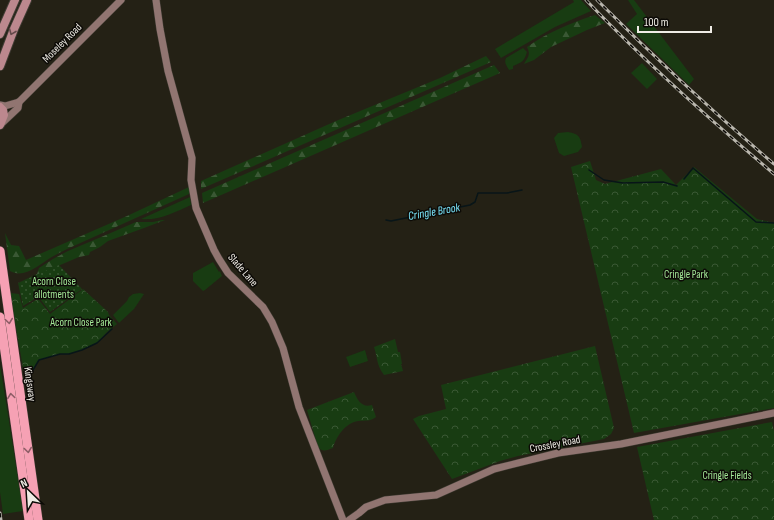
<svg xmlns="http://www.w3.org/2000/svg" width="774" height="520" font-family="'Sofia Sans Condensed',sans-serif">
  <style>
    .grass { fill: #183c12 }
    .forest { fill: url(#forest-firs) }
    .park { fill: url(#park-crowns) }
    .garden { fill: url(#garden-dots) }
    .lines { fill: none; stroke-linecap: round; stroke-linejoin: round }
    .stream { stroke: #081518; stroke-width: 1.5 }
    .secondary-casing { stroke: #403c34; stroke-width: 8 }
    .primary-casing { stroke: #403c34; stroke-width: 10 }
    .highway-casing { stroke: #403c34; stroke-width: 10 }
    .secondary { stroke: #917571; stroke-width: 7 }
    .primary { stroke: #bc888e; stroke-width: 8 }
    .highway { stroke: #f6a1b4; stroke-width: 9 }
    .rail-casing { stroke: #b9b6ad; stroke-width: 3 }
    .rail { stroke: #0c0a06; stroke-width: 1.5; stroke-dasharray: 4.5; stroke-linecap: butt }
    .oneway { stroke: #64494a }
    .oneway2 { stroke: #8d5d66 }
    .labels { text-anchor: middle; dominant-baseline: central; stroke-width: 3; stroke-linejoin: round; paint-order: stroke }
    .street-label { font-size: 11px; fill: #efece5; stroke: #0c0a06 }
    .park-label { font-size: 11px; fill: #a2e796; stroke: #0c0a06 }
    .water-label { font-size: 12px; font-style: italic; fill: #7ae5fb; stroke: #0c0a06 }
  </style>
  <defs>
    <pattern id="forest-firs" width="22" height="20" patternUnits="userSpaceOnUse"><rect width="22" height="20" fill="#183c12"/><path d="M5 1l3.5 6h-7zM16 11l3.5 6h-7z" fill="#3a5834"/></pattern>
    <pattern id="park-crowns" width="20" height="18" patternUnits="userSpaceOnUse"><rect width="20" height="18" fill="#183c12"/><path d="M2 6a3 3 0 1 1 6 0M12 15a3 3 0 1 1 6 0" fill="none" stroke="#3a5834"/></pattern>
    <pattern id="garden-dots" width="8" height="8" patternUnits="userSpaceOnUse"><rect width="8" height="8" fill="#183c12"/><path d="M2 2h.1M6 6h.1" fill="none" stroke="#3a5834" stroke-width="1.8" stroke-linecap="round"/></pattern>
  </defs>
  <rect width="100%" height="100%" fill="#242115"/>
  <g class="grass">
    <polygon points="573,0 581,0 591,11 555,27 501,58 495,49 574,2"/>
    <polygon points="628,0 634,0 694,79 689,85 626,24 637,14"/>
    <path d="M 523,48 L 527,52 C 524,62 522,62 513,66 L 513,69 L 509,70 C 506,65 504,63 506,58 Z"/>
    <polygon points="642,63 657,79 647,89 631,73"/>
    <path d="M 568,132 C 579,134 580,136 582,147 L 578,152 L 564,156 L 559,153 L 554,138 L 558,133 Z"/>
    <path d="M 190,197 L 191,205 C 175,212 159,221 141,219 Z"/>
    <polygon points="213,262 219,272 220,271 222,276 205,290 203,291 193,281 193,273"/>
    <polygon points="140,293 144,294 134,309 119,323 113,315 127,301 129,297 133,294"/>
    <polygon points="365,350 368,361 350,367 346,357"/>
    <polygon points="0,364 23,511 3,514 0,492"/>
  </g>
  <g class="forest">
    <path d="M 595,15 L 605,23 L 587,30 L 551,47 L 534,60 L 524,64 C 528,57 531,55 527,47 C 548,32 571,23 595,15 Z"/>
    <polygon points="486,56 491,62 201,189 201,181 336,121 440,78"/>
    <polygon points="494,65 500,73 203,203 202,193"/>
    <path d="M 189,187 L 189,194 L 67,249 C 61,252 55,255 50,258 C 39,265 24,279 10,271 L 5,233 L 11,245 L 19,246 L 26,260 L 127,216 Z"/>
    <polygon points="162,220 165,220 144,228 108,241 100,247 90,252 89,255 79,257 18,283 37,274 39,268 53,259 68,251 113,232 136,222 153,222"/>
  </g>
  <g class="park">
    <polygon points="590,161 596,180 605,184 661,169 676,185 694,167 757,219 774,223 774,408 634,433 571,167"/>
    <polygon points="83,289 108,312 109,315 117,324 107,332 97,343 82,350 69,354 60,354 39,360 30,375 25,379 10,293 19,294 23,308 36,300 39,300 50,314"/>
    <path d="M 395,339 L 398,352 L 400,352 L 402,364 L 401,364 L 403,371 L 384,375 C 376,364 378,359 374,347 Z"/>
    <polygon points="595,346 614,428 611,434 604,439 518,456 500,461 452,479 413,419 419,416 446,409 441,385"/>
    <path d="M 354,392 C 358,401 362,408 372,405 L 376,417 C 370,422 365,420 358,421 C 345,423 336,437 333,448 C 327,450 323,453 318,447 L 307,410 Z"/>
    <polygon points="772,422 774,431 774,520 654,520 637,447"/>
  </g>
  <polygon class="garden" points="59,265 82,289 50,312 40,299 36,298 23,306 18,283"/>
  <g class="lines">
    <g class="stream">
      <polyline points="589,170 604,180 623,183 663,182 677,186"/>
      <polyline points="684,179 693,168 756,222 774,223"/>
      <polyline points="386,220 391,221 470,205 475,202 478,193 507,193 522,190"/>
      <polyline points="30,375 39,360 60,354 69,354 82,350 97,343 112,329"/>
    </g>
    <defs>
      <g id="secondary">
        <polyline points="156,0 160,29 168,71 192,158 191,180 196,208 214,250 219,259 228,273 263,307 272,322 283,348 299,407 343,520"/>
        <polyline points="0,105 5,106 19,102 121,0"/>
        <polyline points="1,124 18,108 19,102"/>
        <polyline points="349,520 359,513 366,507 385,500 436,495 494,469 558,453 621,444 774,413"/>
      </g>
      <g id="primary">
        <polyline points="0,34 15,0"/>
        <polyline points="0,66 14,29 27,0"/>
        <polyline points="0,107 3,110 4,115 0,125"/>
      </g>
      <g id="highway">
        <polyline points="0,251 38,520"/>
        <polyline points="0,317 29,520"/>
      </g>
    </defs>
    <use href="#secondary" class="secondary-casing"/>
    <use href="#primary" class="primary-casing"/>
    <use href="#highway" class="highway-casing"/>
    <use href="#secondary" class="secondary"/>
    <use href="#primary" class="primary"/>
    <use href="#highway" class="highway"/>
    <defs>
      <g id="rail">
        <path d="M 586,0 C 645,62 709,119 774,174"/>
        <path d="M 597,0 C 654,57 713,112 774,164"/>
        <polyline points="0,513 1,520"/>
      </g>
    </defs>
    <use href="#rail" class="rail-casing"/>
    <use href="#rail" class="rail"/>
  </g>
  <defs><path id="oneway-chevron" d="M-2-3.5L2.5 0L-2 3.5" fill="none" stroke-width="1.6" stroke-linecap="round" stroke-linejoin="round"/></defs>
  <use class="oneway" href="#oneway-chevron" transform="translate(12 32) rotate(112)"/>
  <g class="oneway2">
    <use href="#oneway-chevron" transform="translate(9 321) rotate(82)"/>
    <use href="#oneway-chevron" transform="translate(11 396) rotate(-98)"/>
    <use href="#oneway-chevron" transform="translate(28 450) rotate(82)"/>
  </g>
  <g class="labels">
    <g class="street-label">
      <text transform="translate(62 43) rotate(-45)">Moseley Road</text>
      <text transform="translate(243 270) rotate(49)">Slade Lane</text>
      <text transform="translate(30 384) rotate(82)">Kingsway</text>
      <text transform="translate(555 444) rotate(-11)">Crossley Road</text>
    </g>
    <g class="park-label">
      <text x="686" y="274">Cringle Park</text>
      <text x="54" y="281">Acorn Close<tspan x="54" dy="13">allotments</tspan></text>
      <text x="81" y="322">Acorn Close Park</text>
      <text x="727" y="475">Cringle Fields</text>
    </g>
    <g class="water-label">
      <text transform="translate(434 212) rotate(-10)">Cringle Brook</text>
    </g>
  </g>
  <g transform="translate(28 492) rotate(335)" stroke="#0c0a06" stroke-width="3" paint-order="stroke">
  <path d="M0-3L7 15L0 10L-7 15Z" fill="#efece5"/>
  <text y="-6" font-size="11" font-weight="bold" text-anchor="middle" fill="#efece5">N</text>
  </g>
  <path d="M638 26v6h73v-6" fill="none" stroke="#efece5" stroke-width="2"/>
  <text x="644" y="26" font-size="12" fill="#efece5" stroke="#0c0a06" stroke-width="3" paint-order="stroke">100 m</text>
</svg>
